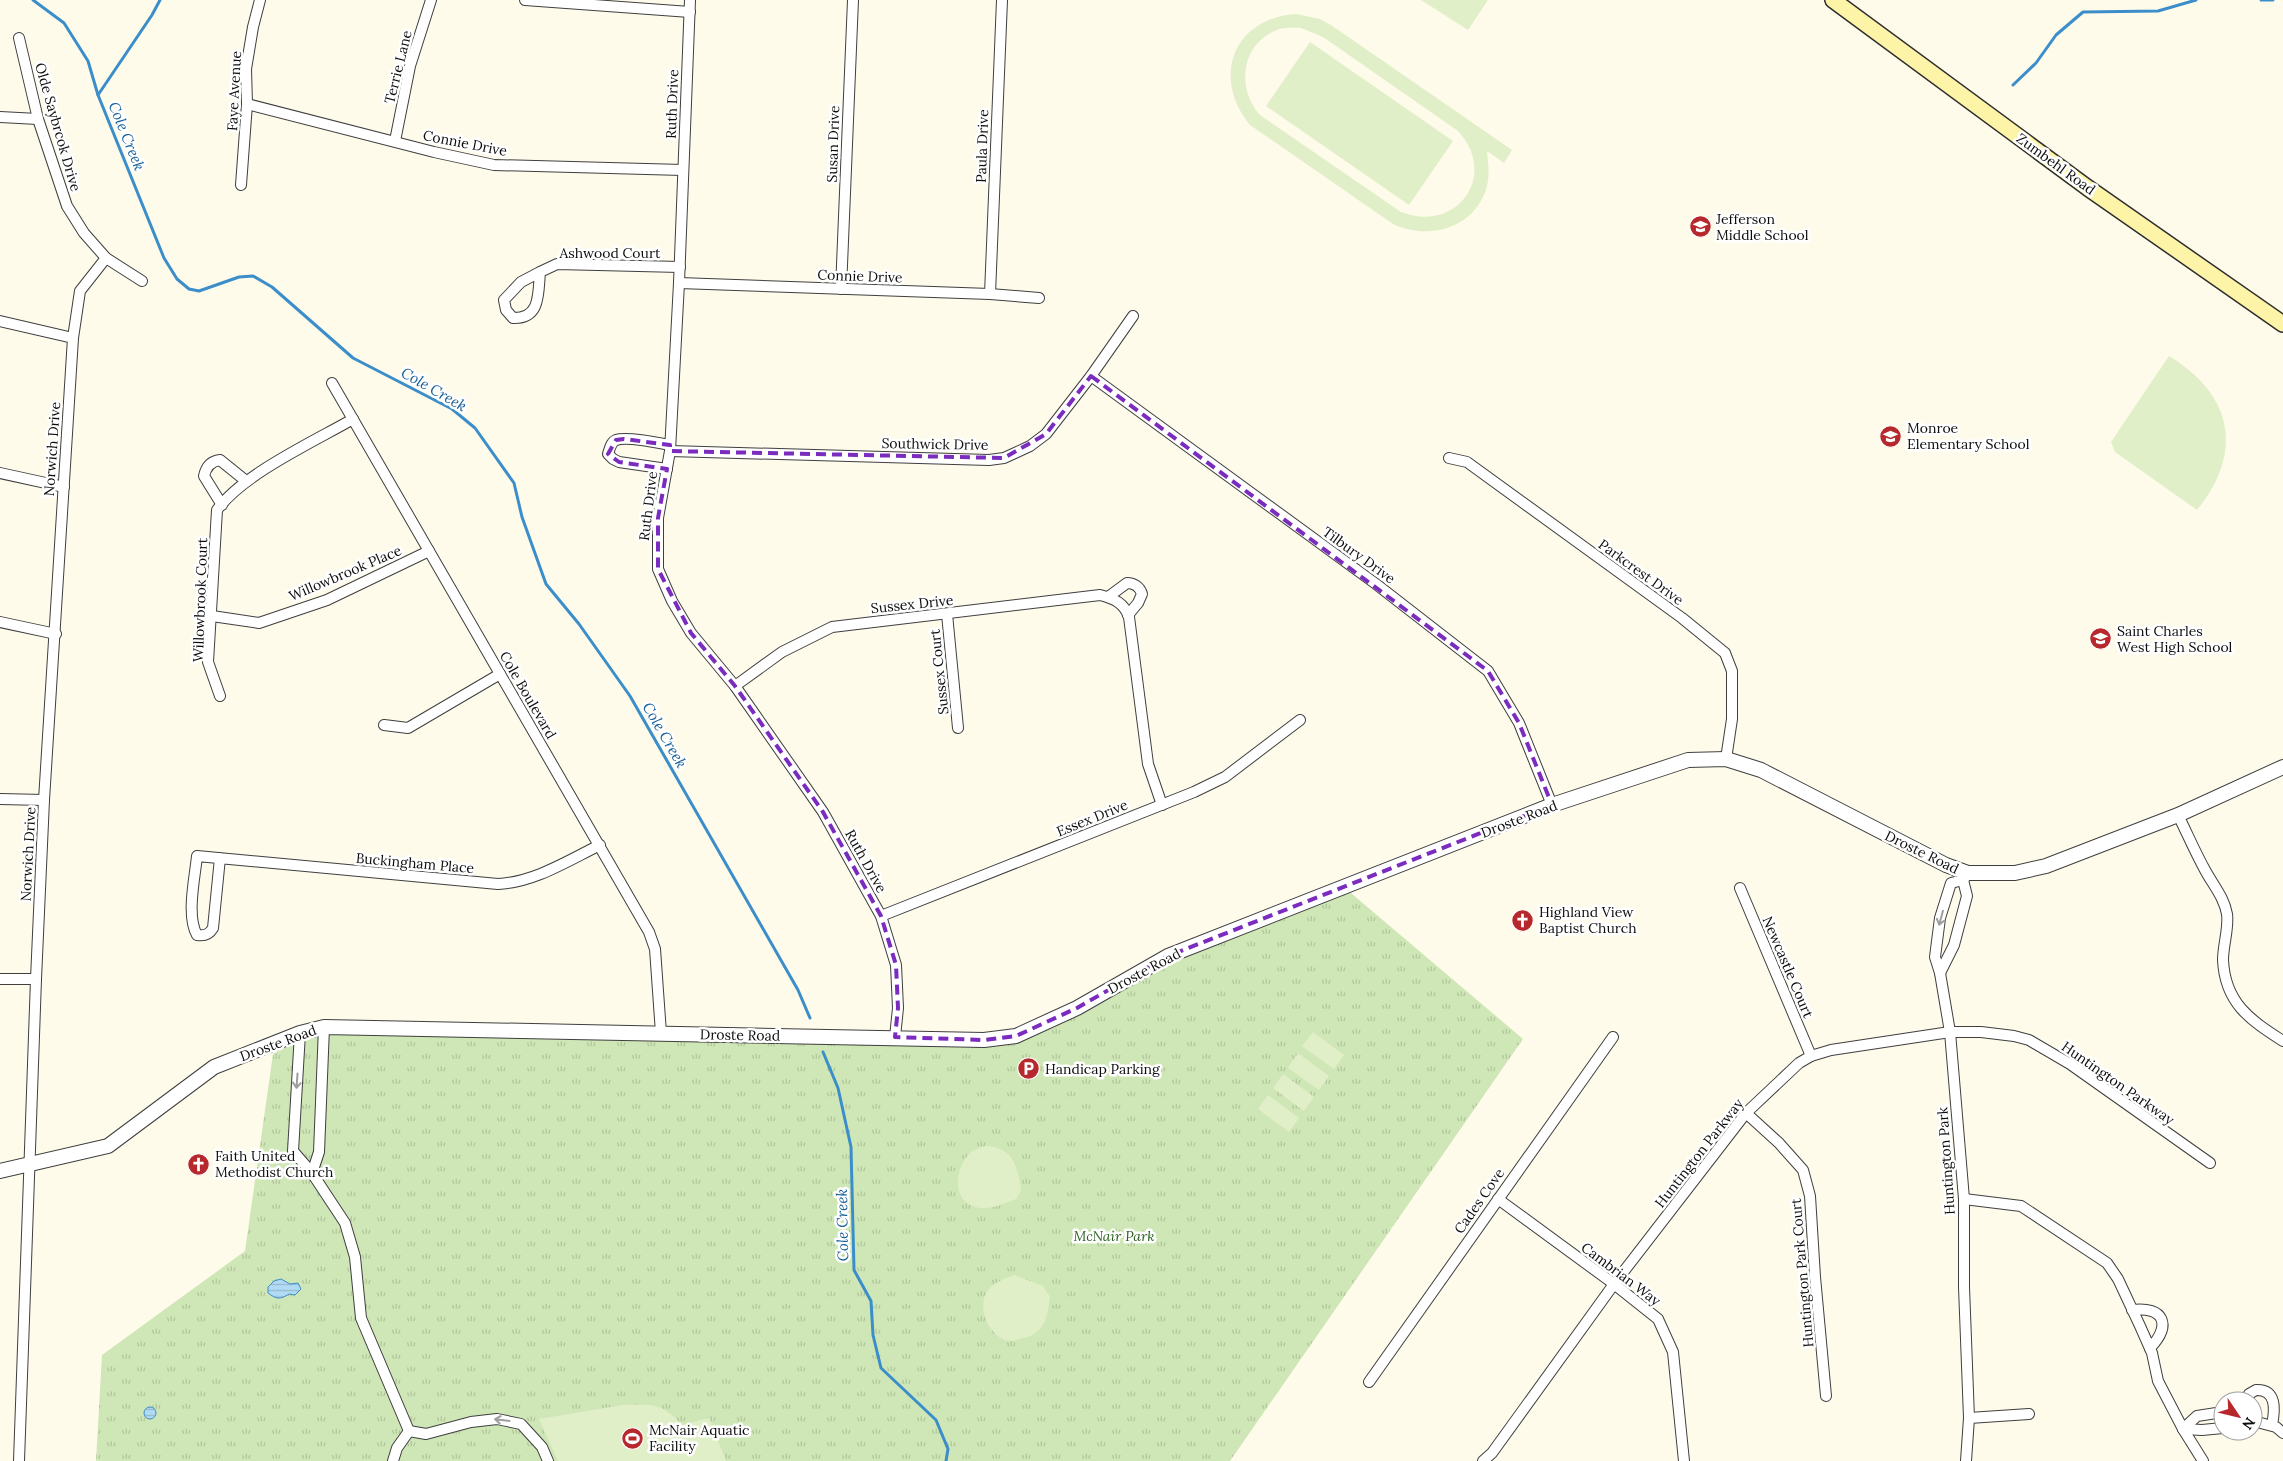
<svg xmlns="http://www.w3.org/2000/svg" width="2283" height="1461" font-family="Lora,serif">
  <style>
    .park { fill: url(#park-tufts) }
    .pitch { fill: #e1efc8; fill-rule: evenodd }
    .water { fill: url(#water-rules); stroke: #3b8ec9 }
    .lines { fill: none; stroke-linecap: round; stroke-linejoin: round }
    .stream { stroke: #3b8ec9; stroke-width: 3 }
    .minor-casing { stroke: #3f3f3f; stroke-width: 12 }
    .tertiary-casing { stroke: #3f3f3f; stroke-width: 16 }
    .secondary-casing { stroke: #2e2e2e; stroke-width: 18 }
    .minor { stroke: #fff; stroke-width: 10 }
    .tertiary { stroke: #fff; stroke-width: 14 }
    .secondary { stroke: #fdf4a8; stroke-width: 15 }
    .oneway { stroke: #9e9e9e }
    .marked { fill: none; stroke: #7b2cbf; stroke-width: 4; stroke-dasharray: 10 6; stroke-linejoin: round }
    .labels { text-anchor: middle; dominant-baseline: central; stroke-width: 5; stroke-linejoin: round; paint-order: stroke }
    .street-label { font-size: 14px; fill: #0c0c0c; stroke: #fff }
    .poi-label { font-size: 14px; fill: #0c0c0c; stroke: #fff; text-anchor: start }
    .park-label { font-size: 14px; font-style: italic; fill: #2b611f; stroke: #fff }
    .water-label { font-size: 15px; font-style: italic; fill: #196099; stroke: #fff }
  </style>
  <defs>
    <pattern id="park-tufts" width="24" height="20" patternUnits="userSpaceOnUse" patternTransform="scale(1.25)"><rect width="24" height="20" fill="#cfe7b6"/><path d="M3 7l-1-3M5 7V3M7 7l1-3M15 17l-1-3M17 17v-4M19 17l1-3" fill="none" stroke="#b1c59b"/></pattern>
    <pattern id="water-rules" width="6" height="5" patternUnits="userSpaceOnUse" patternTransform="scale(1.25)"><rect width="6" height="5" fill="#b1daf4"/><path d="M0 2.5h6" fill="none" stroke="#97bad0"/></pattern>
  </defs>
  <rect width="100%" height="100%" fill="#fefbeb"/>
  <polygon class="park" points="1345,888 1523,1039 1230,1461 96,1461 102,1355 245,1251 273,1054 310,1030 1016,1036 1168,956"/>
  <g class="pitch">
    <polygon points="1421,0 1488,0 1468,30"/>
    <path d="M 1296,14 L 1320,19 L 1331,25 L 1512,150 L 1504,163 L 1487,151 C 1488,162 1490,174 1487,186 C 1476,228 1429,241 1393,224 L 1250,125 C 1211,78 1233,18 1296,14 ZM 1301,28 L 1323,37 L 1458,131 C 1499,175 1457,234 1401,212 L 1260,115 C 1236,88 1241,44 1277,30 C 1284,27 1294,28 1301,28 Z"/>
    <polygon points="1310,42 1453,141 1409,205 1266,106"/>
    <path d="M 2169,356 C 2233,395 2244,452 2197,510 L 2115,452 L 2111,442 Z"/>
    <polygon points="1313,1032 1344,1055 1334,1069 1302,1046"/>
    <polygon points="1298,1053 1329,1076 1319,1090 1288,1068"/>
    <polygon points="1283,1074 1314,1097 1304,1111 1273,1088"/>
    <polygon points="1268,1095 1299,1118 1289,1132 1258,1109"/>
    <path d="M 986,1146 C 1013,1147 1018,1167 1021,1190 L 1016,1199 C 1006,1203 993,1209 982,1208 C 952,1206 953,1172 969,1154 C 972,1150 980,1148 986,1146 Z"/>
    <path d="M 1015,1275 L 1043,1286 L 1050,1297 C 1048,1307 1048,1318 1042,1326 C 1038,1333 1030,1337 1023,1338 C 1019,1339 1015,1341 1011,1341 C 990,1340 975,1307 988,1290 C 994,1282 1006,1278 1015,1275 Z"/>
    <path d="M 623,1405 C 652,1405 661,1402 682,1425 L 709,1418 L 726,1461 L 558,1461 L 539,1419 Z"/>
  </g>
  <g class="water">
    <path d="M 281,1279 L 290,1284 L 298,1283 L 301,1289 L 295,1295 L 289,1294 C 280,1300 276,1299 268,1293 L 268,1287 L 274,1281 Z"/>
    <circle cx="150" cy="1413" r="6"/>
  </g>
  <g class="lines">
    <g class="stream">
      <polyline points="33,0 64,23 88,61 98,95 164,258 177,279 189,289 199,291 239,277 253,276 272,287 353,358 452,409 475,428 514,483 522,517 546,584 579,624 630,696 798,990 810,1018"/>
      <polyline points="2261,0 2273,0"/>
      <polyline points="2013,85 2036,63 2056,35 2083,12 2158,11 2196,0"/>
      <polyline points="98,95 152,15 160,0"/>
      <polyline points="823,1052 838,1088 851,1147 854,1270 871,1301 873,1335 881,1368 936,1420 948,1449 946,1461"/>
    </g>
    <defs>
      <g id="minor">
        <polyline points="525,0 690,12"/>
        <polyline points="690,0 679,283 670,451 658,518 658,569 672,601 691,633 735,686 823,812 881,916 896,965 898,1008 895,1037"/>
        <polyline points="19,38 38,119 67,206 84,233 106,258 142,281"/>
        <polyline points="247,104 434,152 494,165 683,170"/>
        <polyline points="0,117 38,119"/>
        <polyline points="395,141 410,66 431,0"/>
        <polyline points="241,185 247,104 246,69 253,27 260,0"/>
        <path d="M 540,272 L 521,282 L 504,300 L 506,310 L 513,318 C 541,319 538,293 540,272 L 557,264 L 680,267"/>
        <polyline points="679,283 990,294 1039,298"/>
        <polyline points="841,289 853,0"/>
        <polyline points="990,294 1002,0"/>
        <polyline points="0,321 73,338"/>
        <polyline points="1091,376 1376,584 1488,671 1519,723 1552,805"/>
        <polyline points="332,383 649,932 655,949 661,1033"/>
        <polyline points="670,451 989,460 1004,458 1015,453 1030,446 1046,434 1091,376 1133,316"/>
        <polyline points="1449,458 1467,462 1682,618 1725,653 1732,671 1732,719 1726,759"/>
        <path d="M 667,469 L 619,462 L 613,459 L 608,454 C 610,448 611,442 616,440 C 627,436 659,443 670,445"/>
        <polyline points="0,473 64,487"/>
        <path d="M 222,505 L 204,476 C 206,467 211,461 220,460 L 246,481"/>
        <path d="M 1108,597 L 1127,583 C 1134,583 1140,587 1142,594 L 1138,603 L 1128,615"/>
        <polyline points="947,614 958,728"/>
        <polyline points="212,616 259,623 327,600 429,551"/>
        <polyline points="0,622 56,634"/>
        <path d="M 735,686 L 782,652 L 832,627 L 1100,595 C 1115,599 1124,603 1129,617 L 1148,764 L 1162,805"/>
        <path d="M 220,696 L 208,662 L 217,510 C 243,474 313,442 353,419"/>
        <polyline points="384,725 408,728 500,674"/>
        <polyline points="0,799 44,800"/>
        <path d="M 2178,815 C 2187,833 2195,852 2205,870 C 2213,885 2224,897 2227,914 C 2229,928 2223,945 2223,960 C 2225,1003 2250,1020 2283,1041"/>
        <path d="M 220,858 L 213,928 C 209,935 204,936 197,935 C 186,916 195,877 197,856 L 498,884 C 535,882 567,861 600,845"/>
        <polyline points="1740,888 1811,1056"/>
        <polyline points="881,916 1194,792 1225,777 1300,720"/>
        <polyline points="1940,973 1954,945 1967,896 1963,880"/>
        <polyline points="0,979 36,979"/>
        <polyline points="300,1033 293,1151 312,1173 319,1152 324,1027"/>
        <polyline points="1746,1113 1779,1143 1803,1170 1810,1196 1815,1277 1826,1396"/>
        <polyline points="312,1173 345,1223 355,1257 361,1318 409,1431"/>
        <polyline points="1498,1199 1614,1284 1658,1319 1673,1352 1684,1461"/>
        <polyline points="1964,1199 2021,1206 2107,1263 2118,1279 2140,1326 2152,1353 2158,1381 2183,1429 2203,1461"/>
        <path d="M 2132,1310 C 2164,1306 2172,1325 2150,1348"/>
        <polyline points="1369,1382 1613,1037"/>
        <path d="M 2245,1401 L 2249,1394 L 2256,1390 C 2277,1389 2275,1410 2272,1425"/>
        <polyline points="1969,1418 2029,1414"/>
        <polyline points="2253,1421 2276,1427 2283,1433"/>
        <polyline points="2183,1429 2197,1416 2223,1412"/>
        <polyline points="2183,1429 2202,1430 2223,1428"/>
        <polyline points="19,1461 36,979 44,800 73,338 80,291 106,258"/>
        <polyline points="393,1461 397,1448 409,1431 426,1434 471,1422 497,1419 521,1424 542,1447 548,1461"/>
        <polyline points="1483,1461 1492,1453 1614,1284 1746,1113 1799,1063 1811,1056 1831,1050 1950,1032 1981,1032 2014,1036 2029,1040 2070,1064 2210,1163"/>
        <polyline points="1966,1461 1969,1418 1964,1287 1964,1199 1950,1032 1940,973 1935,957 1940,918 1951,883 1963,880 1968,873"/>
      </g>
      <polyline id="tertiary" points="0,1171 108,1146 214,1067 300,1033 324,1027 984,1040 1016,1036 1077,1008 1168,956 1552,805 1688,760 1726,759 1761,770 1946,865 1968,873 2015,873 2046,866 2178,815 2283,767"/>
      <polyline id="secondary" points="1833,0 2088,188 2283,324"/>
    </defs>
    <use href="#minor" class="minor-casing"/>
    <use href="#tertiary" class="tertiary-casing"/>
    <use href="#secondary" class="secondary-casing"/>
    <use href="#minor" class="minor"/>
    <use href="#tertiary" class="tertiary"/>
    <use href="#secondary" class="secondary"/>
  </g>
  <defs><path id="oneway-shaft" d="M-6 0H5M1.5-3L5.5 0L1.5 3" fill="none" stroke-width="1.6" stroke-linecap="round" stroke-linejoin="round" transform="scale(1.25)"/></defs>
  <g class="oneway">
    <use href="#oneway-shaft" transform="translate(1941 918) rotate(105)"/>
    <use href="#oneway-shaft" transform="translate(297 1081) rotate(94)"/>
    <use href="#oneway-shaft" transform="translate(502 1420) rotate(-173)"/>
  </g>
  <path class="marked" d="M 1091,376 L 1488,671 L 1519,723 L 1552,805 L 1168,956 L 1077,1008 L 1016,1036 L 984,1040 L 895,1037 L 898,1008 L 896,965 L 881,916 L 823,812 L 735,686 L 691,633 L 658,569 L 658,518 L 667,469 L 619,462 L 608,454 L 616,440 L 624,439 L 670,445 L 670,451 L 1004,458 L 1046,434 Z"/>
  <defs>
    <symbol id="school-disc" viewBox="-11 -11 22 22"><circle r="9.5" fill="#b7282d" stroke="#fff"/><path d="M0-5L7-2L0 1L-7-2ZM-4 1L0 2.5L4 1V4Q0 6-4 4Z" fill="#fff"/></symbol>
    <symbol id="church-disc" viewBox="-11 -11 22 22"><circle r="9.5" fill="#b7282d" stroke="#fff"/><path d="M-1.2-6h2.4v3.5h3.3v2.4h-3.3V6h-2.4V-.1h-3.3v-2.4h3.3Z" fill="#fff"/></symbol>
    <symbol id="parking-disc" viewBox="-11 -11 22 22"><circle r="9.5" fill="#b7282d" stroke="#fff"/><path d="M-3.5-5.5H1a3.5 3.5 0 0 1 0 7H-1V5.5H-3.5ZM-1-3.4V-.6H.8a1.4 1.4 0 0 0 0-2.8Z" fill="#fff"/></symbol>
    <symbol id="stadium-disc" viewBox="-11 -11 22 22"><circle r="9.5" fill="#b7282d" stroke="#fff"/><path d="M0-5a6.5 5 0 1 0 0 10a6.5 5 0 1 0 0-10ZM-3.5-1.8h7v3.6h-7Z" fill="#fff"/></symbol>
  </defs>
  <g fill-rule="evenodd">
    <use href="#school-disc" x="1688" y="214" width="25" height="25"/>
    <use href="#school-disc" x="1878" y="424" width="25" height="25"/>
    <use href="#school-disc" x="2088" y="626" width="25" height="25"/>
    <use href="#church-disc" x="1510" y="908" width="25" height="25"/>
    <use href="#parking-disc" x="1016" y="1056" width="25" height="25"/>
    <use href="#church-disc" x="186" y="1152" width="25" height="25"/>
    <use href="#stadium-disc" x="620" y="1426" width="25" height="25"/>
  </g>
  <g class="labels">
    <g class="street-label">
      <text transform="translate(398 67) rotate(-76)">Terrie Lane</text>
      <text transform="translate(234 91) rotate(-87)">Faye Avenue</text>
      <text transform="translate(672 104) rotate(-88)">Ruth Drive</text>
      <text transform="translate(58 127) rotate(74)">Olde Saybrcok Drive</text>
      <text transform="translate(465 143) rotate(11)">Connie Drive</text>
      <text transform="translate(833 144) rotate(-88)">Susan Drive</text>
      <text transform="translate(982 146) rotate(-88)">Paula Drive</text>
      <text transform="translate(2056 164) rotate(36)">Zumbehl Road</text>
      <text x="610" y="253">Ashwood Court</text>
      <text transform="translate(860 276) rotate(2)">Connie Drive</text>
      <text transform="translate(935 444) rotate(1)">Southwick Drive</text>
      <text transform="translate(52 449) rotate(-86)">Norwich Drive</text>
      <text transform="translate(648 506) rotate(-83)">Ruth Drive</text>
      <text transform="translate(1359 555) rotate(36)">Tilbury Drive</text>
      <text transform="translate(1641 572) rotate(36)">Parkcrest Drive</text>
      <text transform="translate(345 573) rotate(-23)">Willowbrook Place</text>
      <text transform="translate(200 600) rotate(-88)">Willowbrook Court</text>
      <text transform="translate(912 604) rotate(-6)">Sussex Drive</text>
      <text transform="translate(939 672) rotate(-96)">Sussex Court</text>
      <text transform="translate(528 695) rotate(60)">Cole Boulevard</text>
      <text transform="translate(1092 818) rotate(-22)">Essex Drive</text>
      <text transform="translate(1519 819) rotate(-21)">Droste Road</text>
      <text transform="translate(1922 852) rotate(26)">Droste Road</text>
      <text transform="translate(28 854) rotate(-87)">Norwich Drive</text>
      <text transform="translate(866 861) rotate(61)">Ruth Drive</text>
      <text transform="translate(415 863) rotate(5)">Buckingham Place</text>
      <text transform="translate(1788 967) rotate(67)">Newcastle Court</text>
      <text transform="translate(1144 971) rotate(-28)">Droste Road</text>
      <text transform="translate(740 1035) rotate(1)">Droste Road</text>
      <text transform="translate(278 1043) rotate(-20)">Droste Road</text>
      <text transform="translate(2118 1083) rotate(35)">Huntington Parkway</text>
      <text transform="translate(1699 1153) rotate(-52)">Huntington Parkway</text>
      <text transform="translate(1946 1161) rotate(-94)">Huntington Park</text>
      <text transform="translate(1479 1201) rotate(-55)">Cades Cove</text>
      <text transform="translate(1802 1273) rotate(-95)">Huntington Park Court</text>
      <text transform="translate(1621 1274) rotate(37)">Cambrian Way</text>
    </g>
    <g class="poi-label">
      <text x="1716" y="219">Jefferson<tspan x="1716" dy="16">Middle School</tspan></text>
      <text x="1907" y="428">Monroe<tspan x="1907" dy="16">Elementary School</tspan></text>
      <text x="2117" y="631">Saint Charles<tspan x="2117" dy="16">West High School</tspan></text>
      <text x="1539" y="912">Highland View<tspan x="1539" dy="16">Baptist Church</tspan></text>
      <text x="1045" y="1069">Handicap Parking</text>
      <text x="215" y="1156">Faith United<tspan x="215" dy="16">Methodist Church</tspan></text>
      <text x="649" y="1430">McNair Aquatic<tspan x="649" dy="16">Facility</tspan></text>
    </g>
    <g class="park-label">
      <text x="1114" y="1236">McNair Park</text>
    </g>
    <g class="water-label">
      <text transform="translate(127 136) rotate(68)">Cole Creek</text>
      <text transform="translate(434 389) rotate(30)">Cole Creek</text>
      <text transform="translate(665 735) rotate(60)">Cole Creek</text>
      <text transform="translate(842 1225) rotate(-91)">Cole Creek</text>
    </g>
  </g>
  <g transform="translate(2238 1416) rotate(125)"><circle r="24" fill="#ffffff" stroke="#9e9e9e"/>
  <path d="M0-4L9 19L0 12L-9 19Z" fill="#b7282d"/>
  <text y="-8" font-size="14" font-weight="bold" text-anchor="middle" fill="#0c0c0c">N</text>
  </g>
</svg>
